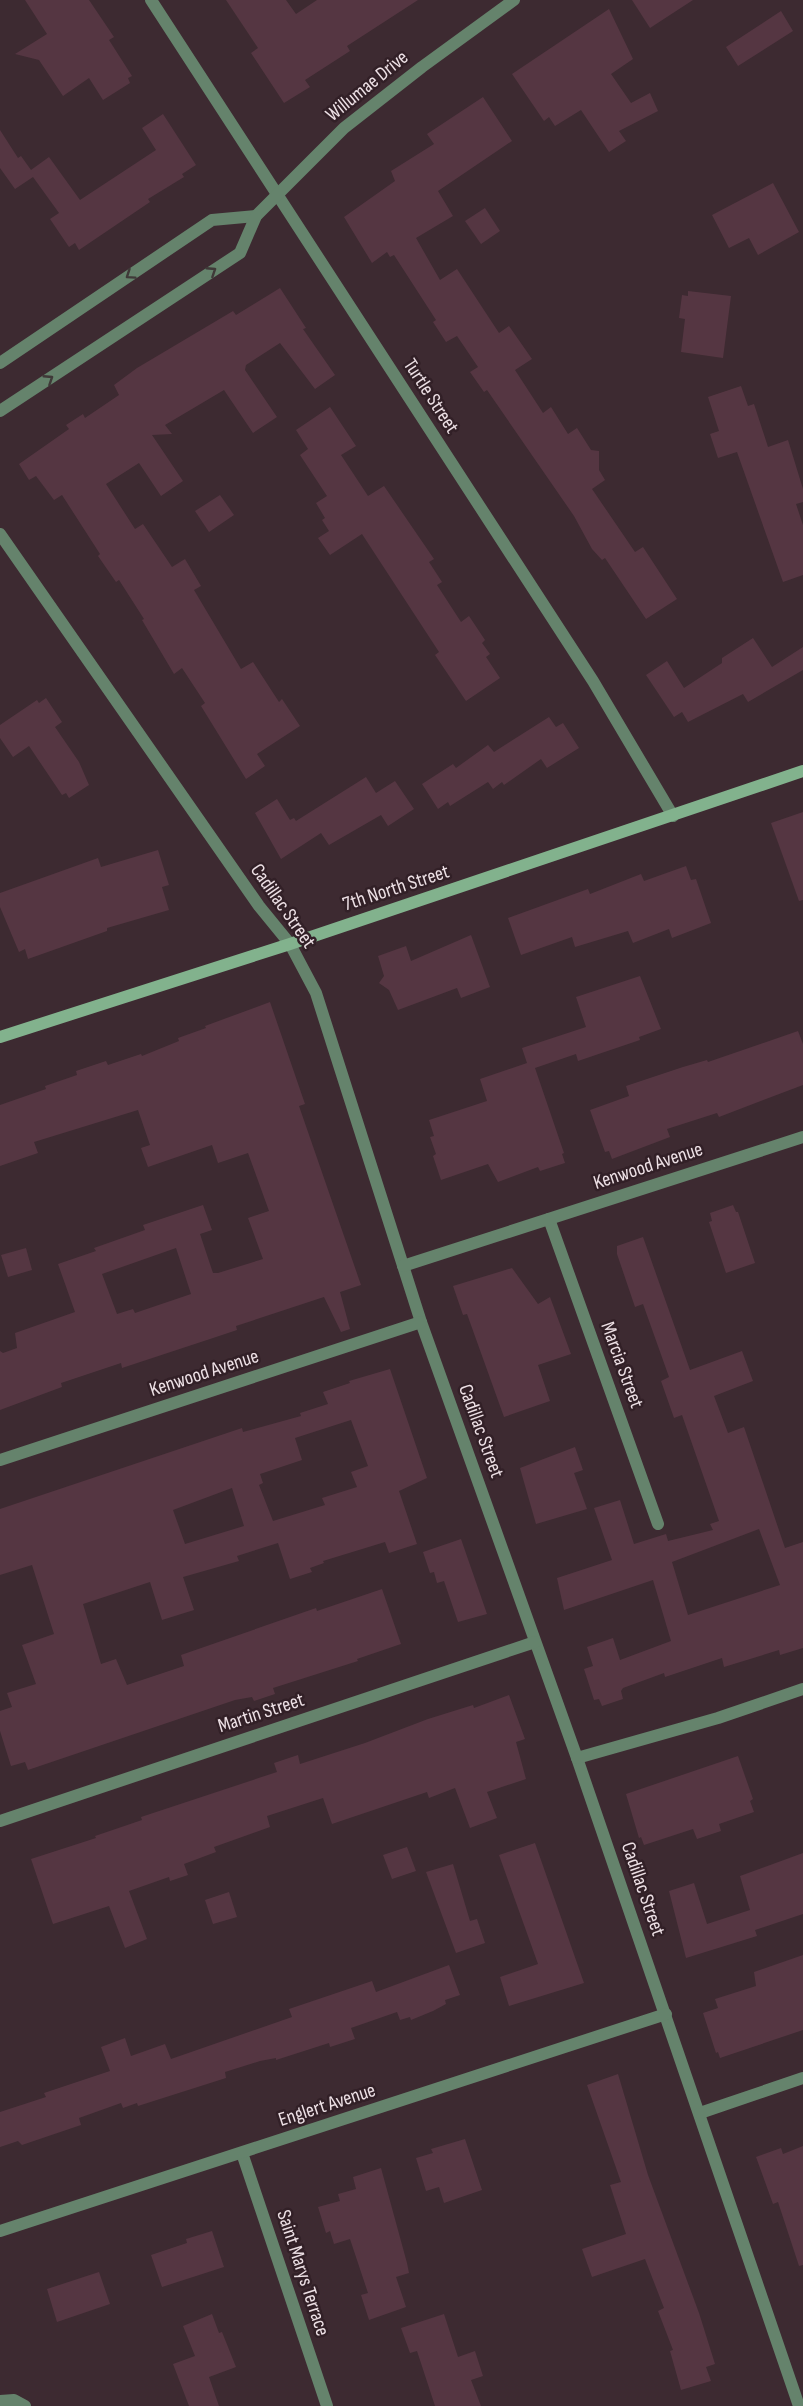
<svg xmlns="http://www.w3.org/2000/svg" width="803" height="2406" font-family="'Sofia Sans Condensed',sans-serif">
  <style>
    .building { fill: #553642; fill-rule: evenodd }
    .lines { fill: none; stroke-linecap: round; stroke-linejoin: round }
    .lane { stroke: #65836c; stroke-width: 12 }
    .street { stroke: #65836c; stroke-width: 12 }
    .secondary { stroke: #82b28d; stroke-width: 12 }
    .oneway { stroke: #3f3938 }
    .labels { text-anchor: middle; dominant-baseline: central; stroke-width: 5; stroke-linejoin: round; paint-order: stroke }
    .street-label { font-size: 20px; fill: #ede0e5; stroke: #322027 }
  </style>
  <rect width="100%" height="100%" fill="#3d2a31"/>
  <g class="building">
    <polygon points="25,0 89,0 114,37 109,40 132,76 128,78 130,83 103,100 89,78 63,96 39,60 15,54 47,34"/>
    <polygon points="226,0 286,0 296,14 317,0 418,0 347,46 350,51 305,80 310,87 284,103 251,53 258,48"/>
    <polygon points="632,0 693,0 650,28"/>
    <polygon points="609,9 633,59 611,74 631,103 650,93 658,111 619,131 626,141 609,152 581,110 555,126 549,117 544,121 512,74"/>
    <polygon points="781,11 793,31 738,66 726,47"/>
    <polygon points="483,97 512,141 438,191 453,216 416,238 440,280 457,269 499,333 509,326 532,359 515,370 543,413 551,407 568,434 577,428 591,450 599,451 599,470 605,480 592,489 635,552 643,547 677,599 646,619 605,558 602,560 592,549 574,516 487,390 484,392 470,372 478,367 457,336 446,342 433,322 436,320 394,255 390,257 387,252 372,263 344,217 395,181 391,171 434,144 427,134"/>
    <polygon points="163,114 196,165 182,174 184,177 148,199 150,202 79,250 75,243 69,247 50,219 59,213 33,177 15,189 0,168 0,130 18,158 21,156 31,170 49,157 80,200 156,150 142,128"/>
    <polygon points="773,183 799,232 758,255 749,238 729,248 712,215"/>
    <polygon points="485,208 500,231 481,244 465,221"/>
    <polygon points="280,288 306,328 303,329 335,375 315,389 280,343 246,365 245,370 277,417 253,433 224,390 165,425 172,434 152,435 183,481 161,496 139,463 106,484 135,529 143,524 172,567 185,559 201,586 194,590 241,669 253,662 279,702 282,699 300,726 257,754 265,766 246,779 201,706 205,703 182,668 174,674 142,620 144,619 119,580 116,582 98,556 100,554 62,495 54,500 36,476 29,480 19,464 69,429 66,425 83,414 85,418 119,395 114,385 137,368 233,311 236,315"/>
    <polygon points="688,291 731,296 723,358 681,352 685,319 679,318 682,295 688,296"/>
    <polygon points="741,386 748,406 754,404 768,447 788,440 803,489 803,502 796,504 803,525 803,575 783,582 737,452 718,458 710,434 719,431 708,397"/>
    <polygon points="330,407 356,446 341,455 368,496 384,486 434,559 429,562 442,582 437,585 461,622 469,616 485,640 482,643 490,654 486,657 500,678 466,701 435,655 439,652 362,534 330,555 318,538 329,531 322,520 325,518 316,503 327,496 300,455 308,449 296,430"/>
    <polygon points="220,495 234,515 209,532 195,511"/>
    <polygon points="753,638 772,667 803,647 803,670 748,702 743,694 688,722 682,712 674,717 646,675 667,661 684,688 722,663 722,658"/>
    <polygon points="46,698 62,722 55,727 79,762 89,785 69,798 66,793 62,795 29,746 13,757 0,738 0,725 37,700 39,703"/>
    <polygon points="549,717 556,727 563,723 579,748 547,768 541,759 504,785 502,782 493,789 488,782 450,806 448,802 438,809 422,784 453,764 456,768 488,745 494,752"/>
    <polygon points="366,777 376,793 395,781 414,809 388,826 381,815 329,845 321,833 281,859 255,813 277,799 290,820 294,818 296,821"/>
    <polygon points="803,812 803,900 799,901 771,823"/>
    <polygon points="158,850 169,885 162,887 169,910 107,928 107,931 28,959 25,949 19,952 0,907 0,893 98,858 101,867"/>
    <polygon points="686,866 691,880 696,879 711,923 672,938 669,929 633,943 628,931 575,947 572,937 521,955 508,918 588,889 590,894 641,874 644,881"/>
    <polygon points="471,935 490,987 461,998 457,988 398,1010 389,990 379,983 384,976 378,956 406,946 411,961"/>
    <polygon points="640,976 661,1029 639,1037 640,1040 578,1061 576,1054 535,1068 564,1153 562,1154 565,1163 540,1171 538,1167 498,1182 488,1164 441,1180 433,1156 436,1154 430,1137 434,1136 429,1120 487,1101 480,1079 527,1063 522,1048 586,1027 576,997"/>
    <path d="M 270,1002 L 305,1104 L 299,1106 L 361,1285 L 340,1292 L 350,1329 L 341,1332 L 324,1297 L 236,1326 L 237,1330 L 207,1340 L 122,1368 L 121,1363 L 61,1383 L 62,1387 L 0,1410 L 0,1351 L 3,1353 L 17,1348 L 15,1333 L 75,1312 L 58,1264 L 96,1251 L 94,1248 L 145,1230 L 143,1225 L 203,1205 L 212,1230 L 200,1234 L 213,1273 L 218,1273 L 263,1259 L 248,1218 L 269,1211 L 248,1153 L 218,1163 L 212,1145 L 148,1167 L 141,1148 L 150,1145 L 138,1110 L 34,1142 L 38,1153 L 0,1166 L 0,1105 L 46,1089 L 45,1086 L 77,1075 L 76,1071 L 106,1061 L 108,1065 L 141,1054 L 142,1056 L 179,1041 L 178,1038 L 206,1028 L 205,1026 ZM 176,1248 L 191,1294 L 135,1313 L 133,1309 L 117,1314 L 102,1274 Z"/>
    <polygon points="798,1031 803,1044 803,1085 719,1117 717,1113 667,1129 670,1137 612,1159 609,1151 605,1152 590,1110 629,1096 626,1086 683,1067 707,1060 708,1062"/>
    <polygon points="733,1205 736,1212 738,1212 755,1263 726,1273 709,1222 712,1221 710,1213"/>
    <path d="M 643,1237 L 690,1370 L 742,1351 L 753,1381 L 714,1396 L 728,1433 L 744,1427 L 785,1548 L 803,1542 L 803,1648 L 780,1655 L 779,1650 L 724,1667 L 722,1658 L 665,1677 L 664,1673 L 623,1688 L 621,1691 L 623,1699 L 602,1706 L 599,1699 L 594,1700 L 584,1669 L 593,1666 L 587,1647 L 613,1638 L 620,1660 L 671,1641 L 653,1580 L 564,1610 L 557,1578 L 612,1560 L 594,1508 L 620,1500 L 634,1544 L 666,1534 L 668,1541 L 713,1530 L 710,1524 L 719,1521 L 682,1415 L 674,1418 L 661,1381 L 669,1377 L 643,1304 L 635,1307 L 617,1254 L 617,1246 ZM 759,1529 L 780,1585 L 688,1615 L 672,1562 Z"/>
    <polygon points="26,1248 32,1270 8,1277 1,1255"/>
    <polygon points="512,1268 538,1304 550,1297 571,1354 538,1365 550,1401 504,1417 467,1314 463,1315 453,1286"/>
    <path d="M 390,1369 L 427,1478 L 399,1491 L 417,1544 L 389,1553 L 385,1542 L 323,1561 L 324,1563 L 310,1568 L 312,1572 L 290,1579 L 278,1543 L 237,1556 L 239,1561 L 183,1577 L 194,1610 L 162,1620 L 150,1582 L 83,1604 L 101,1664 L 116,1659 L 127,1685 L 184,1666 L 181,1655 L 316,1608 L 317,1611 L 382,1589 L 401,1644 L 357,1659 L 358,1661 L 273,1688 L 275,1694 L 254,1701 L 252,1697 L 235,1700 L 28,1770 L 25,1762 L 11,1766 L 0,1731 L 0,1711 L 12,1707 L 7,1693 L 36,1684 L 22,1645 L 54,1634 L 32,1565 L 0,1575 L 0,1509 L 242,1428 L 243,1432 L 301,1416 L 300,1413 L 328,1404 L 323,1392 L 350,1383 L 349,1381 ZM 351,1420 L 368,1466 L 351,1472 L 357,1487 L 322,1498 L 325,1505 L 273,1521 L 259,1485 L 263,1483 L 260,1474 L 302,1460 L 295,1438 ZM 232,1488 L 244,1526 L 185,1544 L 173,1510 Z"/>
    <polygon points="575,1447 583,1470 574,1473 587,1509 536,1524 520,1468"/>
    <polygon points="461,1539 487,1614 458,1622 444,1581 437,1583 434,1572 430,1573 423,1552"/>
    <polygon points="509,1695 525,1739 516,1742 526,1779 487,1792 497,1818 470,1828 455,1788 429,1798 427,1792 332,1824 323,1798 267,1816 270,1827 214,1847 216,1852 184,1864 188,1875 170,1881 169,1877 129,1891 147,1939 125,1948 109,1906 53,1924 31,1859 96,1838 95,1836 142,1820 141,1817 277,1772 274,1763 298,1755 300,1764 365,1743 428,1719 473,1705 474,1708"/>
    <polygon points="738,1756 753,1799 750,1801 754,1812 719,1824 721,1831 697,1839 693,1829 644,1845 641,1837 639,1838 626,1794"/>
    <polygon points="535,1843 584,1983 509,2006 500,1977 538,1964 499,1855"/>
    <polygon points="407,1847 416,1871 392,1879 383,1855"/>
    <polygon points="803,1853 803,1914 755,1930 757,1936 686,1958 669,1891 694,1883 707,1924 750,1910 740,1876"/>
    <polygon points="453,1864 470,1921 477,1919 485,1943 456,1953 426,1872"/>
    <polygon points="229,1892 237,1917 213,1924 205,1900"/>
    <polygon points="803,1955 803,2030 720,2058 718,2052 716,2053 703,2013 718,2008 715,1999 756,1986 754,1972"/>
    <polygon points="449,1965 460,1995 445,2000 446,2004 433,2011 411,2020 410,2017 400,2020 397,2012 351,2028 355,2039 330,2047 329,2043 276,2060 276,2058 260,2061 225,2072 226,2078 138,2106 137,2103 123,2108 121,2103 79,2118 81,2125 22,2145 18,2141 0,2147 0,2112 46,2097 44,2093 110,2071 101,2047 125,2038 131,2056 165,2044 171,2059 292,2017 289,2009 372,1981 376,1992"/>
    <polygon points="618,2074 648,2175 699,2313 715,2364 706,2367 711,2381 681,2390 670,2351 673,2350 658,2311 664,2308 645,2259 592,2277 582,2249 626,2234 610,2185 621,2182 587,2085"/>
    <polygon points="465,2139 482,2190 444,2203 439,2187 426,2191 416,2158 433,2153 431,2149"/>
    <polygon points="803,2146 803,2265 799,2266 778,2202 773,2204 756,2157 781,2148 783,2154"/>
    <polygon points="381,2168 407,2263 409,2273 396,2277 406,2307 369,2320 361,2295 368,2293 350,2239 334,2244 330,2231 326,2233 318,2207 340,2201 338,2194 356,2189 353,2177"/>
    <polygon points="212,2231 224,2267 162,2287 151,2255 187,2243 186,2239"/>
    <polygon points="99,2272 110,2304 57,2322 47,2289"/>
    <polygon points="212,2314 219,2333 222,2332 236,2367 209,2377 219,2406 189,2406 173,2364 195,2356 183,2326"/>
    <polygon points="444,2314 458,2357 475,2351 483,2376 471,2380 481,2406 435,2406 417,2351 410,2353 401,2328"/>
  </g>
  <g class="lines">
    <polyline class="lane" points="0,2401 14,2400 25,2406"/>
    <g class="street">
      <polyline points="151,0 593,681 673,816"/>
      <polyline points="0,363 212,220 256,216"/>
      <polyline points="0,411 240,253 256,216 344,128 422,67 514,0"/>
      <polyline points="0,534 259,906 290,944 316,993 421,1322 577,1758 799,2406"/>
      <polyline points="549,1219 658,1524"/>
      <polyline points="403,1266 803,1137"/>
      <polyline points="0,1460 421,1322"/>
      <polyline points="577,1758 718,1718 803,1689"/>
      <polyline points="0,1821 535,1642"/>
      <polyline points="700,2113 803,2078"/>
      <polyline points="242,2153 327,2406"/>
      <polyline points="0,2231 666,2014"/>
    </g>
    <polyline class="secondary" points="0,1037 290,944 803,771"/>
  </g>
  <defs><path id="oneway-chevron" d="M-2-3.5L2.5 0L-2 3.5" fill="none" stroke-width="1.6" stroke-linecap="round" stroke-linejoin="round" transform="scale(1.5)"/></defs>
  <g class="oneway">
    <use href="#oneway-chevron" transform="translate(212 271) rotate(-33)"/>
    <use href="#oneway-chevron" transform="translate(130 275) rotate(146)"/>
    <use href="#oneway-chevron" transform="translate(49 379) rotate(-33)"/>
  </g>
  <g class="labels">
    <g class="street-label">
      <text transform="translate(367 86) rotate(-39)">Willumae Drive</text>
      <text transform="translate(431 396) rotate(57)">Turtle Street</text>
      <text transform="translate(396 888) rotate(-18)">7th North Street</text>
      <text transform="translate(283 906) rotate(55)">Cadillac Street</text>
      <text transform="translate(648 1166) rotate(-18)">Kenwood Avenue</text>
      <text transform="translate(622 1365) rotate(70)">Marcia Street</text>
      <text transform="translate(204 1373) rotate(-18)">Kenwood Avenue</text>
      <text transform="translate(481 1431) rotate(70)">Cadillac Street</text>
      <text transform="translate(261 1713) rotate(-18)">Martin Street</text>
      <text transform="translate(643 1889) rotate(71)">Cadillac Street</text>
      <text transform="translate(327 2105) rotate(-18)">Englert Avenue</text>
      <text transform="translate(303 2273) rotate(72)">Saint Marys Terrace</text>
    </g>
  </g>
</svg>
